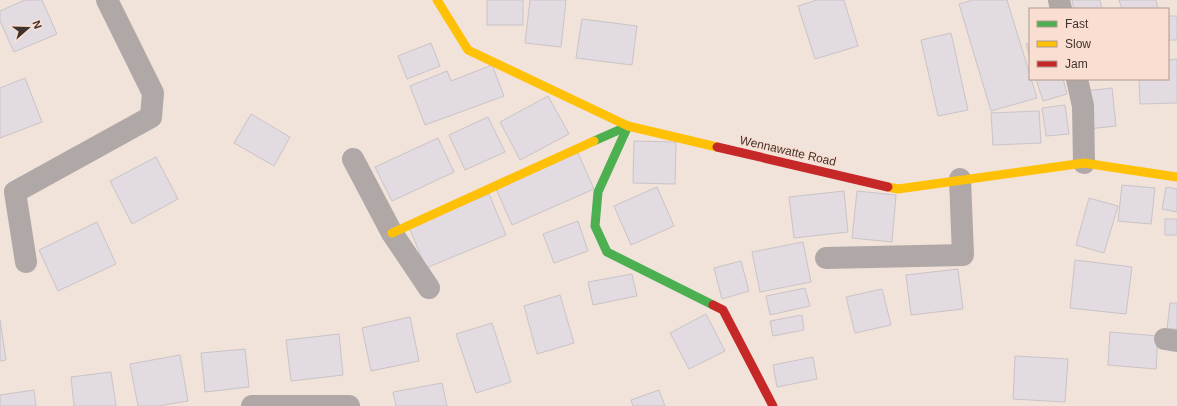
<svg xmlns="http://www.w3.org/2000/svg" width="1177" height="406" font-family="Arial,sans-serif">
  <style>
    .building { fill: #e2dbe1; stroke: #cac4c6 }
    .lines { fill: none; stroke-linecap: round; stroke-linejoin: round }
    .street { stroke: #b0a8a6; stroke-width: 22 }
    .fast { stroke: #4caf50; stroke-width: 9 }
    .slow { stroke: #ffc107; stroke-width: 9 }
    .jam { stroke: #c62828; stroke-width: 9 }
    .labels { text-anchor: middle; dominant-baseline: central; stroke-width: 3; stroke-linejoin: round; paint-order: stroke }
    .street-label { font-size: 12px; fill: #40332d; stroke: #faded1 }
  </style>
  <rect width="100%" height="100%" fill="#f1e2da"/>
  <g class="building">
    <polygon points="25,0 42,0 57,34 14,52 0,21 0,11"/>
    <rect x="487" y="0" width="36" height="25"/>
    <polygon points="530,0 566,0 561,47 525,43"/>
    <polygon points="817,0 844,0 858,46 815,59 798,6"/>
    <polygon points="973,0 1007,0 1037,98 991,111 959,4"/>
    <polygon points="1072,0 1100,0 1102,9 1074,9"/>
    <polygon points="1119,0 1156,0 1158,9 1122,9"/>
    <polygon points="1168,16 1177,16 1177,40 1169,40"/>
    <polygon points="582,19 637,26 632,65 576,58"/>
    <polygon points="951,33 968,110 938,116 921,40"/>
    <polygon points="431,43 440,66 407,79 398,56"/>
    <polygon points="1030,43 1030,58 1026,44"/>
    <polygon points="1177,59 1177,103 1140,104 1139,79 1168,79 1168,60"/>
    <polygon points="492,65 504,96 425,125 410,86 447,71 451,81"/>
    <polygon points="25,78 42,122 0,138 0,88"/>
    <polygon points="1036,79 1063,79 1067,94 1043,101"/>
    <polygon points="1112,88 1116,126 1088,129 1084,91"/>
    <polygon points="548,96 569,134 520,160 500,122"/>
    <polygon points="1065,105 1069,134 1046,136 1042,108"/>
    <polygon points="1039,111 1041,143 993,145 991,113"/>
    <polygon points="251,114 290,137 274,166 234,143"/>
    <polygon points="488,117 505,152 465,170 449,135"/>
    <polygon points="438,138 454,172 392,201 375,167"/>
    <polygon points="634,141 676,142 675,184 633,183"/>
    <polygon points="578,153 594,189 512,225 496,189"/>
    <polygon points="156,157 178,199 132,224 110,181"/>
    <polygon points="1122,185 1155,188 1151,224 1118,221"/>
    <polygon points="657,187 674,226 631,245 614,206"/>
    <polygon points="1166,187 1177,189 1177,212 1162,209"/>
    <polygon points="844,191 848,232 794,238 789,197"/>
    <polygon points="857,191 896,195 892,242 852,238"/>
    <polygon points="489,194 506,235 426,268 409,227"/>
    <polygon points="1089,198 1118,206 1104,253 1076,245"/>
    <rect x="1165" y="219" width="12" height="16"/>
    <polygon points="578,221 588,251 554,263 543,234"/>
    <polygon points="97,222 116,264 58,291 39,250"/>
    <polygon points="803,242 811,282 760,292 752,252"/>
    <polygon points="1075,260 1132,267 1126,314 1070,308"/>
    <polygon points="741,261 749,291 722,299 714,268"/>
    <polygon points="958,269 963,309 911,315 906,275"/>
    <polygon points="632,274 637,296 593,305 588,282"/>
    <polygon points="805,288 810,306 770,315 766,296"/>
    <polygon points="882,289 891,325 855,333 846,297"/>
    <polygon points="560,295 574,343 537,354 524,306"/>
    <polygon points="1170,303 1177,303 1177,329 1167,329"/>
    <polygon points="706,314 725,351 689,369 670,333"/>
    <polygon points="802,315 804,330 773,336 770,321"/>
    <polygon points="410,317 419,361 371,371 362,328"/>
    <polygon points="0,320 6,360 0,361"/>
    <polygon points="492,323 511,382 476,393 456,334"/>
    <polygon points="1110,332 1158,336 1156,369 1108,365"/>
    <polygon points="339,334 343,375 291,381 286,340"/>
    <polygon points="245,349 249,387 205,392 201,353"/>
    <polygon points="180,355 188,401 158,406 138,406 130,364"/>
    <polygon points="1015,356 1068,359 1065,402 1013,399"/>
    <polygon points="813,357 817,379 777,387 773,365"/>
    <polygon points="111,372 116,406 74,406 71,377"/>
    <polygon points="442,383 447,406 396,406 393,392"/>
    <polygon points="34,390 36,406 0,406 0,395"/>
    <polygon points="659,390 665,406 633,406 631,400"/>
  </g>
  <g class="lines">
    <g class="street">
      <polyline points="1059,0 1061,9"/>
      <polyline points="1077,79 1083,106 1084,163"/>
      <polyline points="353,159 392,233 429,288"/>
      <polyline points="826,258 963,255 960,179"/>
      <polyline points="26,262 15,192 151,117 153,93 107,0"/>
      <polyline points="1165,339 1177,341"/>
      <polyline points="252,406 349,406"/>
    </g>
    <polyline class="fast" points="594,141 628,126 598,192 595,226 607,252 713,305"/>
    <g class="slow">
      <polyline points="437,0 468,50 628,126 717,147"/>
      <polyline points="888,187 898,189 1084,163 1177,177"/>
      <polyline points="392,233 594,141"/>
    </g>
    <g class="jam">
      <polyline points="717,147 888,187"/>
      <polyline points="713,305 723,310 773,406"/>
    </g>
  </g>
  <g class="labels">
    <g class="street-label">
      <text transform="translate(788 151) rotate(13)">Wennawatte Road</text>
    </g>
  </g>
  <rect x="1029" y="8" width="140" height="72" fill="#faded1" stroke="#b09a8f"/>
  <rect x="1037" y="21" width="20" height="6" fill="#4caf50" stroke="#b09a8f"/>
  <text x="1065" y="28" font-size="12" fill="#40332d">Fast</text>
  <rect x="1037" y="41" width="20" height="6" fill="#ffc107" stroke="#b09a8f"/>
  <text x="1065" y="48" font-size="12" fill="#40332d">Slow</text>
  <rect x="1037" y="61" width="20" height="6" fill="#c62828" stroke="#b09a8f"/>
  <text x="1065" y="68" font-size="12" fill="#40332d">Jam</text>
  <g transform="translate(28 28) rotate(70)" stroke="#faded1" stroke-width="3" paint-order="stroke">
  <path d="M0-3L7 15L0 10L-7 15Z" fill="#40332d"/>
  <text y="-6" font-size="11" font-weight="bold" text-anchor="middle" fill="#40332d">N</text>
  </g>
</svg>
